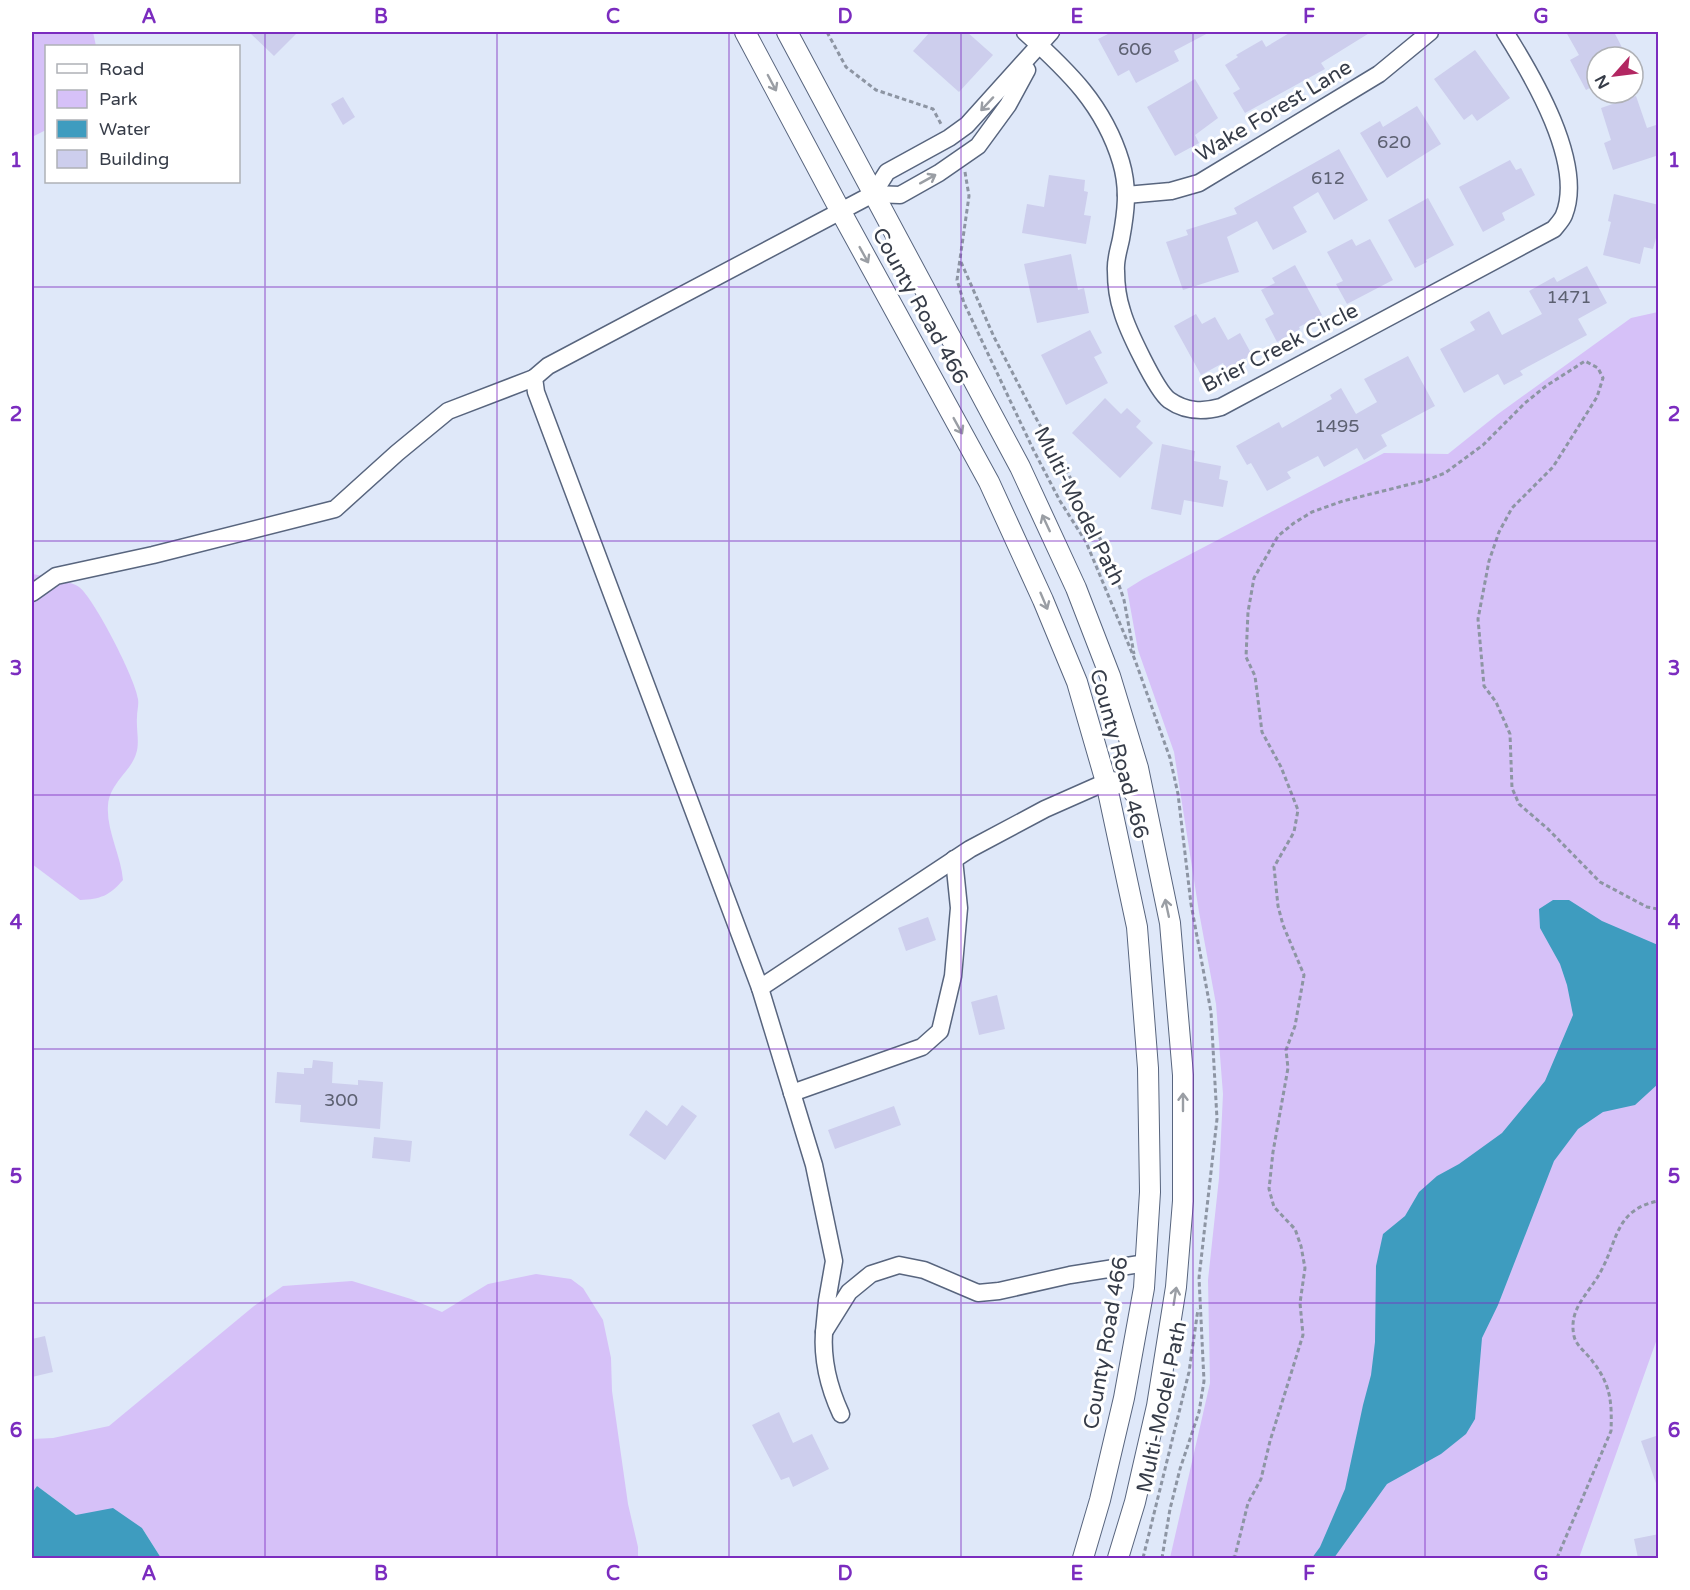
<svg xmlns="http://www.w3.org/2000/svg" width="1690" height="1590" font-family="'Varela Round',sans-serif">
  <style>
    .green { fill: #d6c1f8 }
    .water { fill: #3e9cbf }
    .building { fill: #cdceed }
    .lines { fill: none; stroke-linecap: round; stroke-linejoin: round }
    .minor-casing { stroke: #58657e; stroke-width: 19 }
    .major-casing { stroke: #58657e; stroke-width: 22 }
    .path { stroke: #8d95a3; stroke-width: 3; stroke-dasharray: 4.5 3; stroke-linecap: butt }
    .minor { stroke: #fff; stroke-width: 16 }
    .major { stroke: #fff; stroke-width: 20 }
    .oneway { stroke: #9a9ea4 }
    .grid { fill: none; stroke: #7b2cbf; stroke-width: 1.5; stroke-opacity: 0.55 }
    .labels { text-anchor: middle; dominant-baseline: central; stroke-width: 6; stroke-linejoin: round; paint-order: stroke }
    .number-label { font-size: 18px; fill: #5c6071 }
    .street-label { font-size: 21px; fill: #363c48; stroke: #fff }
    .neatline { fill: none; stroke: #7b2cbf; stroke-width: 2 }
    .grid-label { font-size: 20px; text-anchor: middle; font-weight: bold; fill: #7b2cbf }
  </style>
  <rect width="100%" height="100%" fill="#dfe8f9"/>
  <g class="green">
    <polygon points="32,32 93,32 96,46 46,46 46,130 32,137"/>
    <polygon points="1658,312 1658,1336 1579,1558 1170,1558 1210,1383 1208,1280 1219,1178 1223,1094 1216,1004 1199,912 1174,752 1138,650 1127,589 1143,579 1384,453 1448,454 1498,414 1631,318"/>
    <path d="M 32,574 C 41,575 73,582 79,587 C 94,598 136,680 138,699 C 139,705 137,711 137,717 C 136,729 140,743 136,754 C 131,771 110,783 108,805 C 106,830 121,855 123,880 C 109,896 101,899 80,900 L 32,864 Z"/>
    <polygon points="536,1274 571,1279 583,1288 603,1320 611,1358 612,1391 628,1504 638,1547 638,1558 161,1558 142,1528 76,1515 37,1486 32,1493 32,1439 53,1438 109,1426 254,1306 283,1286 352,1281 411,1299 442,1312 488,1284"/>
  </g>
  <g class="water">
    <polygon points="1553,900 1569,900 1602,921 1658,945 1658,1084 1635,1105 1603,1112 1578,1129 1554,1161 1498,1305 1482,1338 1475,1419 1466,1434 1441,1454 1387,1484 1334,1558 1312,1558 1320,1547 1345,1489 1363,1405 1371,1375 1375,1342 1376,1266 1383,1234 1405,1216 1419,1192 1437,1176 1459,1164 1502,1133 1545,1081 1573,1015 1567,985 1560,964 1540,928 1539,909"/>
    <polygon points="37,1486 76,1515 113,1508 142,1528 161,1558 32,1558 32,1493"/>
  </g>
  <g class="building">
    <polygon points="249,32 298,32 274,56"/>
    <polygon points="930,32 967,32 993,55 959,92 913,51"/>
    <polygon points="1112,32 1210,32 1174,51 1179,61 1136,83 1129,70 1118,76 1098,39"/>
    <polygon points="1291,32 1371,32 1321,63 1325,69 1245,113 1233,93 1240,89 1225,65 1238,57 1236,55 1262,40 1266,47"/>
    <polygon points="1566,32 1614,32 1627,57 1597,57 1597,84 1586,90 1570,60 1579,55"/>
    <polygon points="1475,50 1510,98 1477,121 1472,114 1464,120 1434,79"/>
    <polygon points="1195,79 1218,118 1195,135 1199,143 1175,156 1147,107"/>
    <polygon points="1636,96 1647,128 1659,124 1659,155 1613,170 1604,143 1611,140 1601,108"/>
    <polygon points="343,97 355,117 343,125 331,104"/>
    <polygon points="1417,106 1441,144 1387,178 1360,133 1380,121 1383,127"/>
    <polygon points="1339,149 1368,200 1334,220 1318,192 1293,207 1307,232 1273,250 1257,221 1227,237 1239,272 1183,290 1166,242 1188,235 1186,230 1237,214 1234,208"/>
    <polygon points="1510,160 1516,170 1521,168 1535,195 1502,213 1505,220 1483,232 1459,187"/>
    <polygon points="1049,175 1085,180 1084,191 1088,192 1084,215 1091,216 1086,244 1022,233 1027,204 1044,207"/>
    <polygon points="1614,194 1659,205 1659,238 1656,238 1653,249 1644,247 1640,264 1603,255 1611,222 1608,221"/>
    <polygon points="1428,198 1454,245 1426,260 1427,262 1415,268 1388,220"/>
    <polygon points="1352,239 1356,246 1370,239 1393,280 1347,304 1336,284 1343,281 1327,252"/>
    <polygon points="1071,254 1078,290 1084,288 1089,313 1037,323 1024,264"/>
    <polygon points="1295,265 1322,315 1299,327 1300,329 1277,342 1265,319 1274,314 1261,290 1275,283 1272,278"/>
    <polygon points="1587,266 1607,303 1578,319 1587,335 1520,371 1523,375 1504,385 1498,374 1464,393 1440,349 1475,330 1470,322 1489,311 1502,335 1542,314 1529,291 1554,277 1557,282"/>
    <polygon points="1196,314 1202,324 1215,317 1228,340 1240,333 1252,355 1226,369 1223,363 1201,375 1174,326"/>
    <polygon points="1090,330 1102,353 1094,357 1108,383 1066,405 1041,355"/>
    <polygon points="1408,356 1435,406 1381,435 1387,446 1364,460 1357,448 1324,467 1318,456 1287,472 1291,478 1267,491 1251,463 1247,465 1236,446 1279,422 1282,428 1332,399 1330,395 1341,388 1356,414 1377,402 1364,379"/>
    <polygon points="1105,398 1121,414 1127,408 1141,421 1136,427 1153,443 1120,478 1072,433"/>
    <polygon points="1162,444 1195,451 1194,461 1221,466 1219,479 1228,481 1223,507 1184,500 1181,515 1151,509"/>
    <polygon points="928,917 936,940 906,951 898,928"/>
    <polygon points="997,995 1005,1029 979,1035 971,1002"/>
    <polygon points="313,1060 333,1062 332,1083 358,1085 358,1080 383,1082 380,1129 300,1122 301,1105 275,1103 277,1072 304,1074 304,1068 312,1068"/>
    <polygon points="682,1105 697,1116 665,1160 629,1135 646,1110 667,1126"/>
    <polygon points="894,1106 901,1125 835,1149 828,1130"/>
    <polygon points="374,1137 412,1141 410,1162 372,1158"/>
    <polygon points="45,1336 53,1372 32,1377 32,1339"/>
    <polygon points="779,1412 793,1443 812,1434 829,1469 793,1487 789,1477 781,1480 752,1425"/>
    <polygon points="1659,1435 1659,1486 1657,1486 1641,1441"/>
    <polygon points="1659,1534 1659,1558 1638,1558 1634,1539"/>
  </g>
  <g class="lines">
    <defs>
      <g id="minor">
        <path d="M 1025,32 C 1068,71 1104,105 1121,162 C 1129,189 1126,212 1121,239 C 1119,249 1115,260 1116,271 C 1116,284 1118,299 1122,311 C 1127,329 1156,390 1169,400 C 1186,412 1203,412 1221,407 L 1554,229 C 1557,225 1562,220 1564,215 C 1585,163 1532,75 1505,32"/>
        <polyline points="1051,32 967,125 949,138 887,172 873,194 548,366 534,378 536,392 760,988 814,1165 834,1261 827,1301 824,1332 849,1292 871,1274 899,1265 924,1270 978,1293 999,1291 1070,1275 1146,1263"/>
        <polyline points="873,194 900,195 939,173 978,146 1008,105 1027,70"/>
        <polyline points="1126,195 1171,191 1199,183 1379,74 1430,32"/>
        <polyline points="32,593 56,576 153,555 335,509 397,453 448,411 534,378"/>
        <polyline points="760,988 970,849 1045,809 1106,782"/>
        <polyline points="792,1093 922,1047 940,1031 953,976 959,908 954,859"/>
        <path d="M 824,1332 C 822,1361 829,1388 841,1414"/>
      </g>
      <g id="major">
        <polyline points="745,32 841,212 989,482 1043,600 1077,682 1106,782 1137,927 1148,1068 1150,1192 1144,1288 1124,1398 1100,1500 1083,1558"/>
        <polyline points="787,32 1020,467 1076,588 1110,676 1138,768 1170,923 1183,1075 1183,1201 1176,1287 1157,1406 1135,1502 1118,1558"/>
        <path d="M 1106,782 C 1128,781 1133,789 1143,806"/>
      </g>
    </defs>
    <use href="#minor" class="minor-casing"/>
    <use href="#major" class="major-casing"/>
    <g class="path">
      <polyline points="827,32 846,67 876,90 933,109 941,124"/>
      <polyline points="965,172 969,196 957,280 964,303 1033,449 1060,501 1086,542 1099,573 1135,660 1170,758 1178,794 1191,904 1211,1012 1217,1119 1199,1278 1204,1381 1199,1412 1180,1469 1170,1509 1162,1558"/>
      <polyline points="961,262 994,337 1038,422 1064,465 1111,561 1124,600 1134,654"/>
      <polyline points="1143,1558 1189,1372 1198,1309"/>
      <polyline points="1232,1558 1235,1556 1248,1503 1261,1479 1270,1441 1303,1335 1300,1303 1305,1268 1301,1246 1295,1229 1274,1207 1269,1189 1273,1152 1288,1068 1286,1050 1295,1026 1304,975 1283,925 1278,906 1274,867 1294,832 1298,810 1281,767 1262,732 1255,676 1246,657 1248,612 1254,578 1278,536 1294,523 1312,512 1343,501 1427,480 1445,473 1483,445 1525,403 1546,386 1585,361 1598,368 1603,378 1597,397 1553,467 1512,508 1499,532 1489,561 1478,619 1484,686 1496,702 1510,734 1512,788 1519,804 1548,829 1600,882 1647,907 1658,909"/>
      <path d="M 1557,1558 L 1611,1431 C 1612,1403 1611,1385 1593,1362 C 1588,1354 1576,1346 1574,1336 C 1568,1308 1589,1294 1601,1271 C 1618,1240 1615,1210 1658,1201"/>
    </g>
    <use href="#minor" class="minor"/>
    <use href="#major" class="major"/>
  </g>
  <defs><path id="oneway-shaft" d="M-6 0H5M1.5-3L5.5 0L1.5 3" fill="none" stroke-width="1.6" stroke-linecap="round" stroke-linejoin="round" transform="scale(1.5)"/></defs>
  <g class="oneway">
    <use href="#oneway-shaft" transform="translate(772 83) rotate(62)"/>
    <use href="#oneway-shaft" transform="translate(987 104) rotate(133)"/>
    <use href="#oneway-shaft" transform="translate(928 179) rotate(-29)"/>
    <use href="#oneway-shaft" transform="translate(864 255) rotate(61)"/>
    <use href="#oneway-shaft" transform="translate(958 426) rotate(61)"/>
    <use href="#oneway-shaft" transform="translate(1046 523) rotate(-115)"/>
    <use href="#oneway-shaft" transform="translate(1044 601) rotate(67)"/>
    <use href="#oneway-shaft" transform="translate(1167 908) rotate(-102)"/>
    <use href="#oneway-shaft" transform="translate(1183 1102) rotate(-90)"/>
    <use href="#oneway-shaft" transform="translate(1175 1296) rotate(-81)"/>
  </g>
  <path class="grid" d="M 265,32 L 265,1558M 497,32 L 497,1558M 729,32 L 729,1558M 961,32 L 961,1558M 1193,32 L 1193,1558M 1425,32 L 1425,1558M 32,287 L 1658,287M 32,541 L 1658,541M 32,795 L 1658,795M 32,1049 L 1658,1049M 32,1303 L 1658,1303"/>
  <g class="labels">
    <g class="number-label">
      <text x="1135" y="49">606</text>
      <text x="1394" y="142">620</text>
      <text x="1328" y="178">612</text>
      <text x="1569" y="297">1471</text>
      <text x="1337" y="426">1495</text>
      <text x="341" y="1100">300</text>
    </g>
    <g class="street-label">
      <text transform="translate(1274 111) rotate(-31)">Wake Forest Lane</text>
      <text transform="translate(920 306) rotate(61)">County Road 466</text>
      <text transform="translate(1280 348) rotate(-27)">Brier Creek Circle</text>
      <text transform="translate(1079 506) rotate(63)">Multi-Model Path</text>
      <text transform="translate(1119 754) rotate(75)">County Road 466</text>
      <text transform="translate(1106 1343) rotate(-80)">County Road 466</text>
      <text transform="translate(1162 1407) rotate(-78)">Multi-Model Path</text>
    </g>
  </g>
  <rect width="1690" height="1590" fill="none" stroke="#ffffff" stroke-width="66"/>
  <rect x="45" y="45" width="195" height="138" fill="#ffffff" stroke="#afb1b6" stroke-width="1.5"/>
  <rect x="57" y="64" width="30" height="9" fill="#ffffff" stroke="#afb1b6" stroke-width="1.5"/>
  <text x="99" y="75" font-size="18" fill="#363c48">Road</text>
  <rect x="57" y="90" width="30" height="18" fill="#d6c1f8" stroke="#afb1b6" stroke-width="1.5"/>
  <text x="99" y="105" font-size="18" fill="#363c48">Park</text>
  <rect x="57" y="120" width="30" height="18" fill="#3e9cbf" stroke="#afb1b6" stroke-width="1.5"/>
  <text x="99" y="135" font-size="18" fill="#363c48">Water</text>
  <rect x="57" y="150" width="30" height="18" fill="#cdceed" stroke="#afb1b6" stroke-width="1.5"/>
  <text x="99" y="165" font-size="18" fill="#363c48">Building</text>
  <g transform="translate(1615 75) rotate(242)"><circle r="28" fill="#ffffff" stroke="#afb1b6" stroke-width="1.5"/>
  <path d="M0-4.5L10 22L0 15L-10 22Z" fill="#b22762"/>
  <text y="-9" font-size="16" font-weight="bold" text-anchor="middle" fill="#363c48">N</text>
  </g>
  <rect x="33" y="33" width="1624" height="1524" class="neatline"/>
  <g class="grid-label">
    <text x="149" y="23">A</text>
    <text x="381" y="23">B</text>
    <text x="613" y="23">C</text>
    <text x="845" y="23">D</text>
    <text x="1077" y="23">E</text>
    <text x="1309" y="23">F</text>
    <text x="1541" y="23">G</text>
    <text x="16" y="167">1</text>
    <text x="1674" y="167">1</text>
    <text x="16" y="421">2</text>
    <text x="1674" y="421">2</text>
    <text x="16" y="675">3</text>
    <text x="1674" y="675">3</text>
    <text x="16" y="929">4</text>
    <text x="1674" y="929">4</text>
    <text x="16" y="1183">5</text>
    <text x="1674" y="1183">5</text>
    <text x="16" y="1437">6</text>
    <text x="1674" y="1437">6</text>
    <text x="149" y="1580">A</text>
    <text x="381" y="1580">B</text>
    <text x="613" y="1580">C</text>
    <text x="845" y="1580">D</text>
    <text x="1077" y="1580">E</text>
    <text x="1309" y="1580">F</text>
    <text x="1541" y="1580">G</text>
  </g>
</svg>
